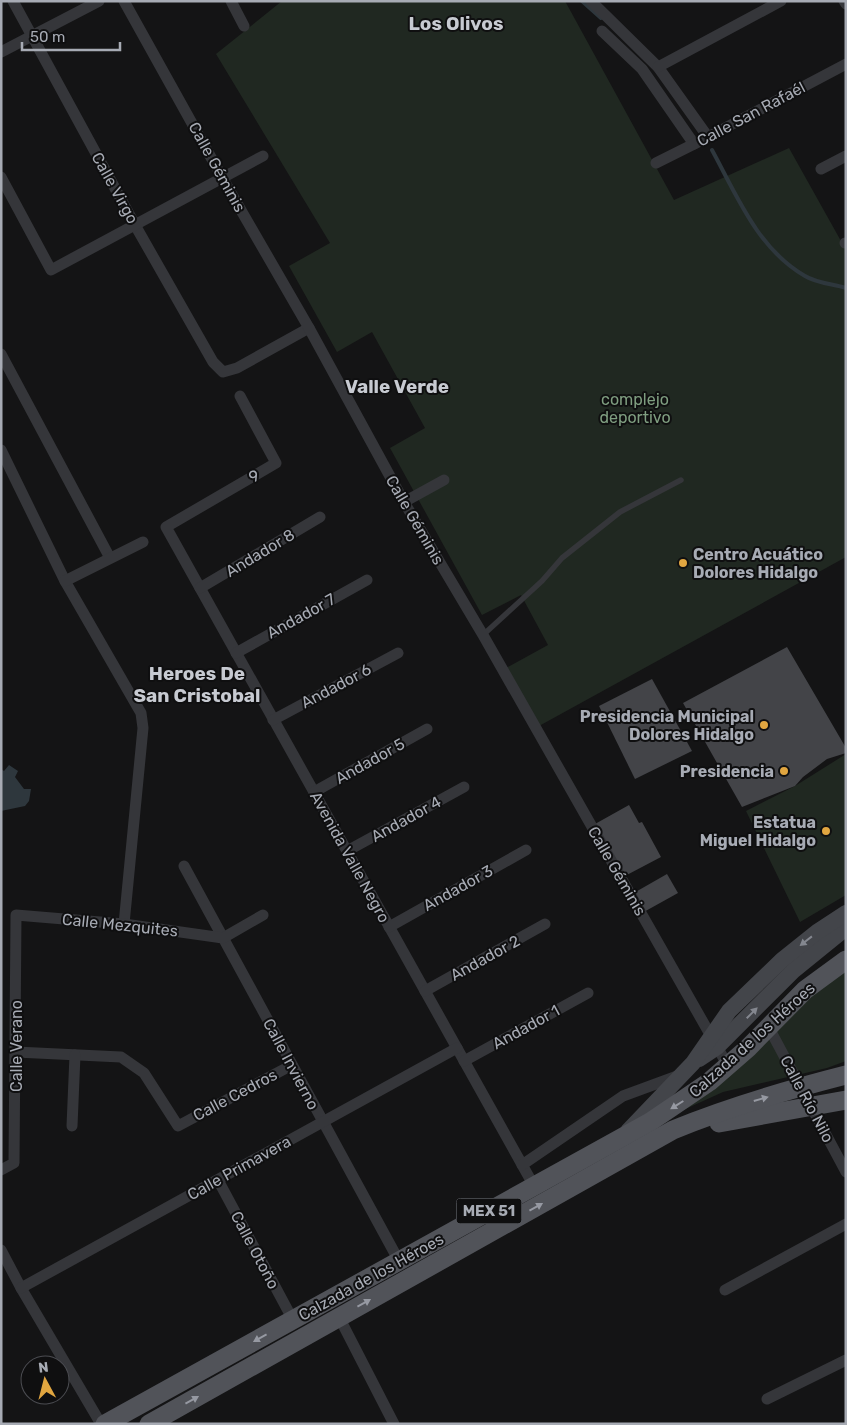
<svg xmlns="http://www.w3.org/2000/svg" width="847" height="1425" font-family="Rubik,sans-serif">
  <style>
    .green { fill: #202821 }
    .water { fill: #2e373d }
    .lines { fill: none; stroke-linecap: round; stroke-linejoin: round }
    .stream { stroke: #2e373d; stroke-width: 4 }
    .building { fill: #434448 }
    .lane { stroke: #35363a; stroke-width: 5.5 }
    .street { stroke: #35363a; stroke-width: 11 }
    .secondary { stroke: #43454a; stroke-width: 16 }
    .primary { stroke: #515359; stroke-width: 19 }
    .oneway { fill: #84878f }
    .oneway2 { fill: #9699a2 }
    .poi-dot { fill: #e1a640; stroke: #0f0f10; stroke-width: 2 }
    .labels { text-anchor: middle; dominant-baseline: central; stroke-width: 4; stroke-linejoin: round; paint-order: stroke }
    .shield { fill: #0f0f10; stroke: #797c83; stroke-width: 1 }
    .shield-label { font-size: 15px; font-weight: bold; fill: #a7abb4 }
    .street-label { font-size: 16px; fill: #a7abb4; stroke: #0f0f10 }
    .park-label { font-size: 16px; fill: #7f9e80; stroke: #0f0f10 }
    .poi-label { font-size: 16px; font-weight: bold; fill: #a7abb4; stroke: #0f0f10; text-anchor: end }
    .quarter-label { font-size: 19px; font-weight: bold; fill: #c7cad1; stroke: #0f0f10 }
  </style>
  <rect width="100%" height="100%" fill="#141415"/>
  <g class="green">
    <polygon points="282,1 565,1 674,200 789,148 846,250 846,557 539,726 506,668 548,645 521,595 482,615 390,448 425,428 372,332 337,352 289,266 330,243 216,54"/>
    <polygon points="846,754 846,895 800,922 746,811 795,786"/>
    <polygon points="846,967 846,1061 827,1068 723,1092 659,1121"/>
  </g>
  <polygon class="water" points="9,765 18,771 15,777 24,789 31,789 29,801 25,806 1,811 1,769 4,771"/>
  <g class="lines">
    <g class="stream">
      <polyline points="582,1 601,18"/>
      <path d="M 712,150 C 737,196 758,249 805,276 C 816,283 833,284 846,288"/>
    </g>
  </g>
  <g class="building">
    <polygon points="787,647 846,748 846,753 827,759 803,777 795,786 742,807 683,703"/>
    <polygon points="652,679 692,751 635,779 599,706"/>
    <polygon points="629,805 639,823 642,822 661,857 623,877 595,824"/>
    <polygon points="667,874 678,893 642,913 632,894"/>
  </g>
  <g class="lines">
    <polyline class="lane" points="483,635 542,581 562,558 620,512 681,480"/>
    <g class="street">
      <polyline points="13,1 135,225 213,362 223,372 237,368 309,328"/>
      <polyline points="124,1 223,179 309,328 404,502 483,635 728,1066"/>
      <polyline points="231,1 244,26"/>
      <polyline points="591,1 658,67 708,137"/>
      <polyline points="844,1 846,4"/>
      <polyline points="602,31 642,69 694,144"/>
      <polyline points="1,52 99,1"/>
      <polyline points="658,67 781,1"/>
      <polyline points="656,163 708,137 846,64"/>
      <polyline points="821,169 846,156"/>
      <polyline points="1,177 51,270 263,156"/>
      <polyline points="845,243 846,243"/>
      <polyline points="1,354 110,558"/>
      <polyline points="240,396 276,463 166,527 534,1186"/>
      <polyline points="1,450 65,581 141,713 143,728 124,924"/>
      <polyline points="404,502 444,480"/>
      <polyline points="65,581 143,542"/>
      <polyline points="200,588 320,517"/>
      <polyline points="236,653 367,580"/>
      <polyline points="273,720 398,653"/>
      <polyline points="314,792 427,729"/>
      <polyline points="347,851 464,787"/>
      <polyline points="184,866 399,1261"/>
      <polyline points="389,927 526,850"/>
      <polyline points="425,991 545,924"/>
      <polyline points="768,1026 846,1172"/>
      <polyline points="16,1052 121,1057 144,1073 178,1126 292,1065"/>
      <polyline points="464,1061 588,993"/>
      <polyline points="72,1126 75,1055"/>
      <polyline points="522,1165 623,1096 680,1075"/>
      <polyline points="1,1170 14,1163 16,915 124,924 223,938 263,915"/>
      <polyline points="218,1180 293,1320"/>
      <polyline points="1,1250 21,1288 101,1424"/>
      <polyline points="21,1288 457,1048"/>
      <polyline points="725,1290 846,1224"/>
      <polyline points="339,1317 394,1424"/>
      <polyline points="767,1399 846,1360"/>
    </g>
    <g class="secondary">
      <polyline points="699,1059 717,1047 793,971 846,928"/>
      <polyline points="628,1131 693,1063 729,1011 782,960 817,932 846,913"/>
    </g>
    <g class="primary">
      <polyline points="719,1123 846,1100"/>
      <polyline points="105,1424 650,1122 709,1082 748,1048 805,990 846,960"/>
      <path d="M 149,1424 L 673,1130 C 729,1107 787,1090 846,1075"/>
    </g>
  </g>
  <defs><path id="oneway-solid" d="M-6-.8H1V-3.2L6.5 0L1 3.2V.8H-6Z" transform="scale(1.25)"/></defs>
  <g class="oneway">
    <use href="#oneway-solid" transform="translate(806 941) rotate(142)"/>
    <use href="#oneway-solid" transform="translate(752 1013) rotate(-45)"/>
  </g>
  <g class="oneway2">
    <use href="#oneway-solid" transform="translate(761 1099) rotate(-16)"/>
    <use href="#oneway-solid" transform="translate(677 1105) rotate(148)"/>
    <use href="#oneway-solid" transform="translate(536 1207) rotate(-29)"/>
    <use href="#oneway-solid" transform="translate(364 1303) rotate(-29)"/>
    <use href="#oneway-solid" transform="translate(260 1338) rotate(151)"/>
    <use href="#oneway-solid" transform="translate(192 1400) rotate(-29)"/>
  </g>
  <g class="poi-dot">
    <circle cx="683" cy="563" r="5"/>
    <circle cx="764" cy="725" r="5"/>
    <circle cx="784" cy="771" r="5"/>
    <circle cx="826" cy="831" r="5"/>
  </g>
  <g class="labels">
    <rect class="shield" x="456.5" y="1198.5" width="65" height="25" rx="4"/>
    <g class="shield-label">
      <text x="489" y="1211">MEX 51</text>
    </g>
    <g class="street-label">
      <text transform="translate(751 114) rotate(-28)">Calle San Rafaél</text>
      <text transform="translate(217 167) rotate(61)">Calle Géminis</text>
      <text transform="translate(115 188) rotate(61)">Calle Virgo</text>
      <text transform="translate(254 476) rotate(-30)">9</text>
      <text transform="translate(415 520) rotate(60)">Calle Géminis</text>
      <text transform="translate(260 553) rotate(-31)">Andador 8</text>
      <text transform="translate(301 616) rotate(-29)">Andador 7</text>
      <text transform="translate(336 686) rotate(-28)">Andador 6</text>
      <text transform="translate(370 761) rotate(-29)">Andador 5</text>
      <text transform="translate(406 819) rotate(-29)">Andador 4</text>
      <text transform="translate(350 857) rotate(61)">Avenida Valle Negro</text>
      <text transform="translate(617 871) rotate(60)">Calle Géminis</text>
      <text transform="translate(458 888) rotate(-29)">Andador 3</text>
      <text transform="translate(120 925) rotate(6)">Calle Mezquites</text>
      <text transform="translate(485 958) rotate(-29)">Andador 2</text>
      <text transform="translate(526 1027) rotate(-29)">Andador 1</text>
      <text transform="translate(752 1040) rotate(-42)">Calzada de los Héroes</text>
      <text transform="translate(16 1046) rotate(-90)">Calle Verano</text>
      <text transform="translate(291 1064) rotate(62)">Calle Invierno</text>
      <text transform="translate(235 1095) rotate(-28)">Calle Cedros</text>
      <text transform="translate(807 1099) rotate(62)">Calle Río Nilo</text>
      <text transform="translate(239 1168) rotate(-29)">Calle Primavera</text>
      <text transform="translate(255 1250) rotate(62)">Calle Otoño</text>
      <text transform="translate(371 1277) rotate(-29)">Calzada de los Héroes</text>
    </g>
    <g class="park-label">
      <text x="635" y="399">complejo<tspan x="635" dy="18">deportivo</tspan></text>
    </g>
    <g class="poi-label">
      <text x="693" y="554" text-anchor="start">Centro Acuático<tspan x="693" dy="18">Dolores Hidalgo</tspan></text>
      <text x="754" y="716">Presidencia Municipal<tspan x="754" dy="18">Dolores Hidalgo</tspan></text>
      <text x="774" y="771">Presidencia</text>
      <text x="816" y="822">Estatua<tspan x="816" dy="18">Miguel Hidalgo</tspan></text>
    </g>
    <g class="quarter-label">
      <text x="456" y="23">Los Olivos</text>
      <text x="397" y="386">Valle Verde</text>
      <text x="197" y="673">Heroes De<tspan x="197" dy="22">San Cristobal</tspan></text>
    </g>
  </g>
  <rect width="847" height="1425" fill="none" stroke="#a7abb4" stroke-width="5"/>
  <g transform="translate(45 1380) rotate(353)"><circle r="24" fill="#0f0f10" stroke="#4c4d52"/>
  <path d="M0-4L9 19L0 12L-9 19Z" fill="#e1a640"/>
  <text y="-8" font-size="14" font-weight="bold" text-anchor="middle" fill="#a7abb4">N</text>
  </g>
  <path d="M22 42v8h98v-8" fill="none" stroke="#a7abb4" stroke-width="2.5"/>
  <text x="30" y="42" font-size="15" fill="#a7abb4" stroke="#0f0f10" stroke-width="4" paint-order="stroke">50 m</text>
</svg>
